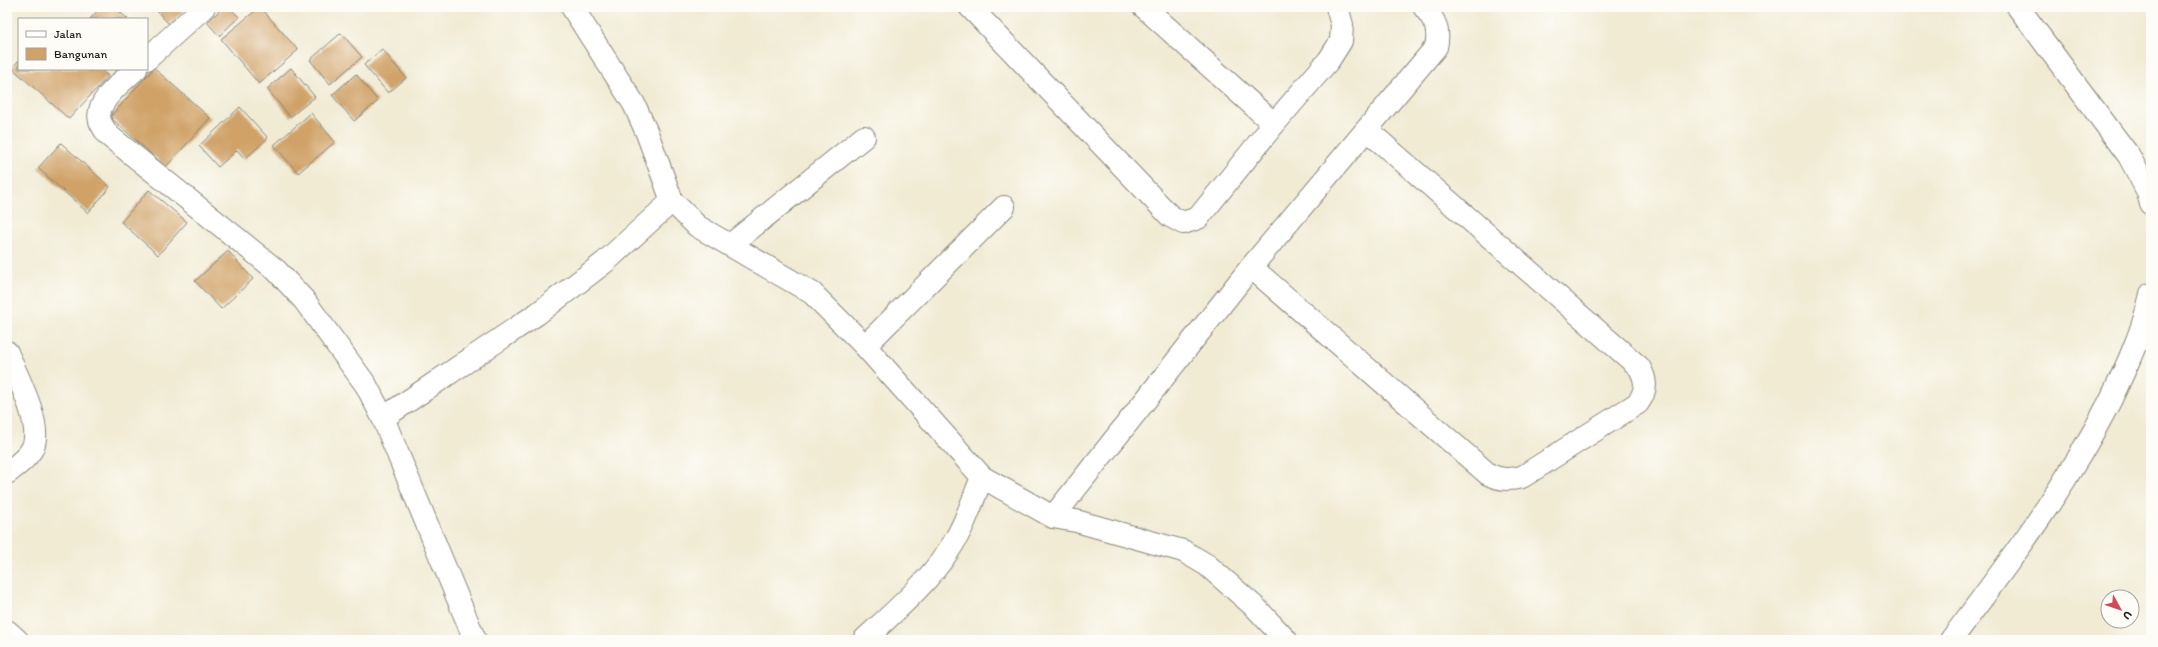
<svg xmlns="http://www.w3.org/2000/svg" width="2158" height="647" font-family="Itim,sans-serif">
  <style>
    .building { fill: #d0a268 }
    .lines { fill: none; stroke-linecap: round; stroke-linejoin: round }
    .minor-casing { stroke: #868478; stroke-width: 24 }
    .minor { stroke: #fff; stroke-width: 22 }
  </style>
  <rect width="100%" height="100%" fill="#fdfcf7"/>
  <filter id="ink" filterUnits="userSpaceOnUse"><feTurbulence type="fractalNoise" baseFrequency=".025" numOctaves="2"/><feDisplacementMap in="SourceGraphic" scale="8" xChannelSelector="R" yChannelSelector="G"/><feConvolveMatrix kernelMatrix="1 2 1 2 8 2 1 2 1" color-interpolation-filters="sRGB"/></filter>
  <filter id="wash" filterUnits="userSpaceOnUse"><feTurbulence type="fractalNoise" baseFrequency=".012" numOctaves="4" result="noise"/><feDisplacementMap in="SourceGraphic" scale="16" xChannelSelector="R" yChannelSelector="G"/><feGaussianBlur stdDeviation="0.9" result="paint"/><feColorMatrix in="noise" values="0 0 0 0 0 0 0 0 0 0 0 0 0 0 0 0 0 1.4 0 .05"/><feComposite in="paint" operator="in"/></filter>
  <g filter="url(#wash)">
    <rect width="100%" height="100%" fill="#f1ebd4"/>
    <g id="blocks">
      <g class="building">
        <polygon points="101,7 114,7 128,19 90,19"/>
        <polygon points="153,7 188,7 169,24"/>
        <polygon points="224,7 229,7 239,17 219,36 207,22"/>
        <polygon points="260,7 298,50 259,84 221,39"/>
        <polygon points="341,33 362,57 330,84 310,60"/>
        <polygon points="382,49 406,78 388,93 364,65"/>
        <polygon points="19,60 19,69 100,69 108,76 69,119 12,68"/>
        <polygon points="154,68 210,118 166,167 110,117"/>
        <polygon points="291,68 315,97 290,117 267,89"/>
        <polygon points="356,74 378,101 354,121 332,95"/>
        <polygon points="240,107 268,138 245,159 237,150 218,167 199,146"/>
        <polygon points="311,113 335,142 298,173 274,145"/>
        <polygon points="61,143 110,187 88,213 38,168"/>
        <polygon points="149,190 187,222 158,255 121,222"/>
        <polygon points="228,251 253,279 221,309 195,281"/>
      </g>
    </g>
  </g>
  <g filter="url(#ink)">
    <use href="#blocks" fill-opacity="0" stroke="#868478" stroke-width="1"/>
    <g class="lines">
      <defs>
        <g id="minor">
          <polyline points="572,7 634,104 647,133 672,201 697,226 812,293 865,346 982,477 1053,517 1076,521 1183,551 1207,565 1256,608 1286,640"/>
          <polyline points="970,7 1170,216 1183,223 1198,218 1274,124 1329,60 1341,41 1342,25 1337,7"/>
          <polyline points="1144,7 1274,124"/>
          <polyline points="2018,7 2129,156 2148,192 2151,204"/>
          <polyline points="147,59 204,7"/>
          <path d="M 136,69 C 124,80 94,102 100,121 C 102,126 105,130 108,135 L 276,270 L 304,300 L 366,385 L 383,418 L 475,640"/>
          <polyline points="730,245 864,137"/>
          <path d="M 1251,267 L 1488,474 C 1500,480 1509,480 1522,477 L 1638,403 C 1647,390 1647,380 1639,367 L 1367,130"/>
          <polyline points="865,346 1004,207"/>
          <path d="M 7,352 C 16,375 43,423 33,447 C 28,458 16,466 7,473"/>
          <polyline points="383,418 537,314 605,262 672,201"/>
          <path d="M 1053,517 L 1251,267 L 1436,47 C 1440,30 1435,20 1424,7"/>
          <polyline points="7,631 17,640"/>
          <path d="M 864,640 C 894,612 927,584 949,550 C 964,528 972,502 982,477"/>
          <path d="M 1951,640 C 2010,561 2065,489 2110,401 C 2127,366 2143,331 2151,294"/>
        </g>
      </defs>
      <use href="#minor" class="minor-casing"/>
      <use href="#minor" class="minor"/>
    </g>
  </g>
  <rect width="2158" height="647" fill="none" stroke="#fdfcf7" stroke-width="24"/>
  <rect x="18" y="18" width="130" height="52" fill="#fdfcf7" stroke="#a3a29f"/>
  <rect x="26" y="31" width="20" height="6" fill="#ffffff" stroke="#a3a29f"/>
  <text x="54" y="38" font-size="12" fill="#1c1c1c">Jalan</text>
  <rect x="26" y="48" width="20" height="12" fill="#d0a268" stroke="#a3a29f"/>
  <text x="54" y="58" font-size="12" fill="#1c1c1c">Bangunan</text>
  <g transform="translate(2120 609) rotate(130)"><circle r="19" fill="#fdfcf7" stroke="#a3a29f"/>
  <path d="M0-3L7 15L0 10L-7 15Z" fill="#d1495b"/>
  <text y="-6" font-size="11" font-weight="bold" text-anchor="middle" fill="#1c1c1c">U</text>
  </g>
</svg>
